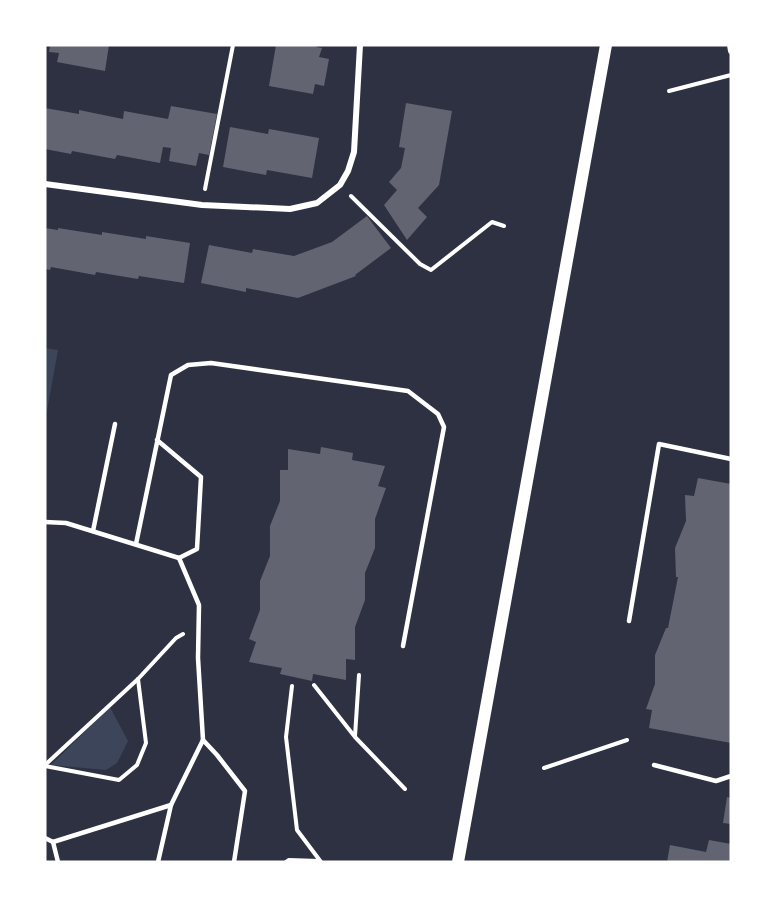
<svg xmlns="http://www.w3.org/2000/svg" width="776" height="907" font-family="Merriweather,serif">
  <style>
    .green { fill: #3c4559 }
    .building { fill: #626471 }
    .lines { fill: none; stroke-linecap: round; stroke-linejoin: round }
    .path { stroke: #fff; stroke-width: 4 }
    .service { stroke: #fff; stroke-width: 4.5 }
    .minor { stroke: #fff; stroke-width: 6 }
    .secondary { stroke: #fff; stroke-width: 12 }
  </style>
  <rect width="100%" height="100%" fill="#2d3142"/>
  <g class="green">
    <polygon points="45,348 58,350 45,422"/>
    <polygon points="110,707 128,741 117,763 106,770 51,765"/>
  </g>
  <g class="building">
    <polygon points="50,45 109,45 105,71 57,62 59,53 49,52"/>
    <polygon points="276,45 317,45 316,47 322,48 319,57 329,59 324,86 315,84 313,94 269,86"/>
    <polygon points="406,103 452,111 439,185 418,208 427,217 407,240 384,205 397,190 389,182 401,168 405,148 399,147"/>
    <polygon points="171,106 217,114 209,155 199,153 196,166 169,161 171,148 163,147 160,163 117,155 115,159 72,151 71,154 45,149 45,108 79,114 79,110 123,119 124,111 168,119"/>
    <polygon points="230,127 268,134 269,129 319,138 312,178 267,170 266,175 223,167"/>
    <polygon points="367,216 391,248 355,275 356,276 298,298 246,288 246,292 201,283 209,245 252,253 253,249 294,256 332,242"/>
    <polygon points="45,228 58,230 58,228 102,235 102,232 146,239 146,236 190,243 184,283 139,276 138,279 96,272 95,275 51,267 50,270 45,269"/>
    <polygon points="321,447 353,453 352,460 385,466 378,486 386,488 375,519 375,548 365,573 365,600 355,627 355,660 346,659 346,680 313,674 312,681 280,674 282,668 249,662 256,642 249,639 260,610 260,581 270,556 270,526 280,501 280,470 288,470 288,449 320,454"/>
    <polygon points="698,478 731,484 731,743 649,728 652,710 646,709 655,684 655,655 666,628 668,628 678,577 676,577 675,548 686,521 685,495 694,496"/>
    <polygon points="727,797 731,798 731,824 723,823"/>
    <polygon points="709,840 731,844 731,862 667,862 670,845 706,852"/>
  </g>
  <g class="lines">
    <g class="path">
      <polyline points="669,91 731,75"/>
      <polyline points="205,189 233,45"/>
      <polyline points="351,196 420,264 431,270 492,222 504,226"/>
      <polyline points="314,685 355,737 405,789"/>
      <polyline points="292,686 286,737 297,830 321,862"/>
      <polyline points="355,736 359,675"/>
      <polyline points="45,765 138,679 176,638 183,634"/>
      <polyline points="45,766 119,780 137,765 146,743 138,679"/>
      <polyline points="544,768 627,740"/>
      <polyline points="286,862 289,860 319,861"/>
    </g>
    <g class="service">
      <polyline points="157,440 201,477 197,549 179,558"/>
      <polyline points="45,522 66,523 179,558 199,605 198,658 203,740"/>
      <polyline points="93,531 115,424"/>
      <polyline points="136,544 171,375 188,365 211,363 408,391 438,414 444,427 403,646"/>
      <polyline points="629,621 659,444 731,459"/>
      <polyline points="654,765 716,781 731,776"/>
      <polyline points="171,805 203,740 217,755 245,791 234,862"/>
      <polyline points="45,838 53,842 171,805 158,862"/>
      <polyline points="53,842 58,862"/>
    </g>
    <g class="minor">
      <polyline points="730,45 731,51"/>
      <polyline points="45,184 202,205 290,209 317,203 340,185 348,171 354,152 360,45"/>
    </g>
    <polyline class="secondary" points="458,862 606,45"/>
  </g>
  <rect width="776" height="907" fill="none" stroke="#ffffff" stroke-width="93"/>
</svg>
